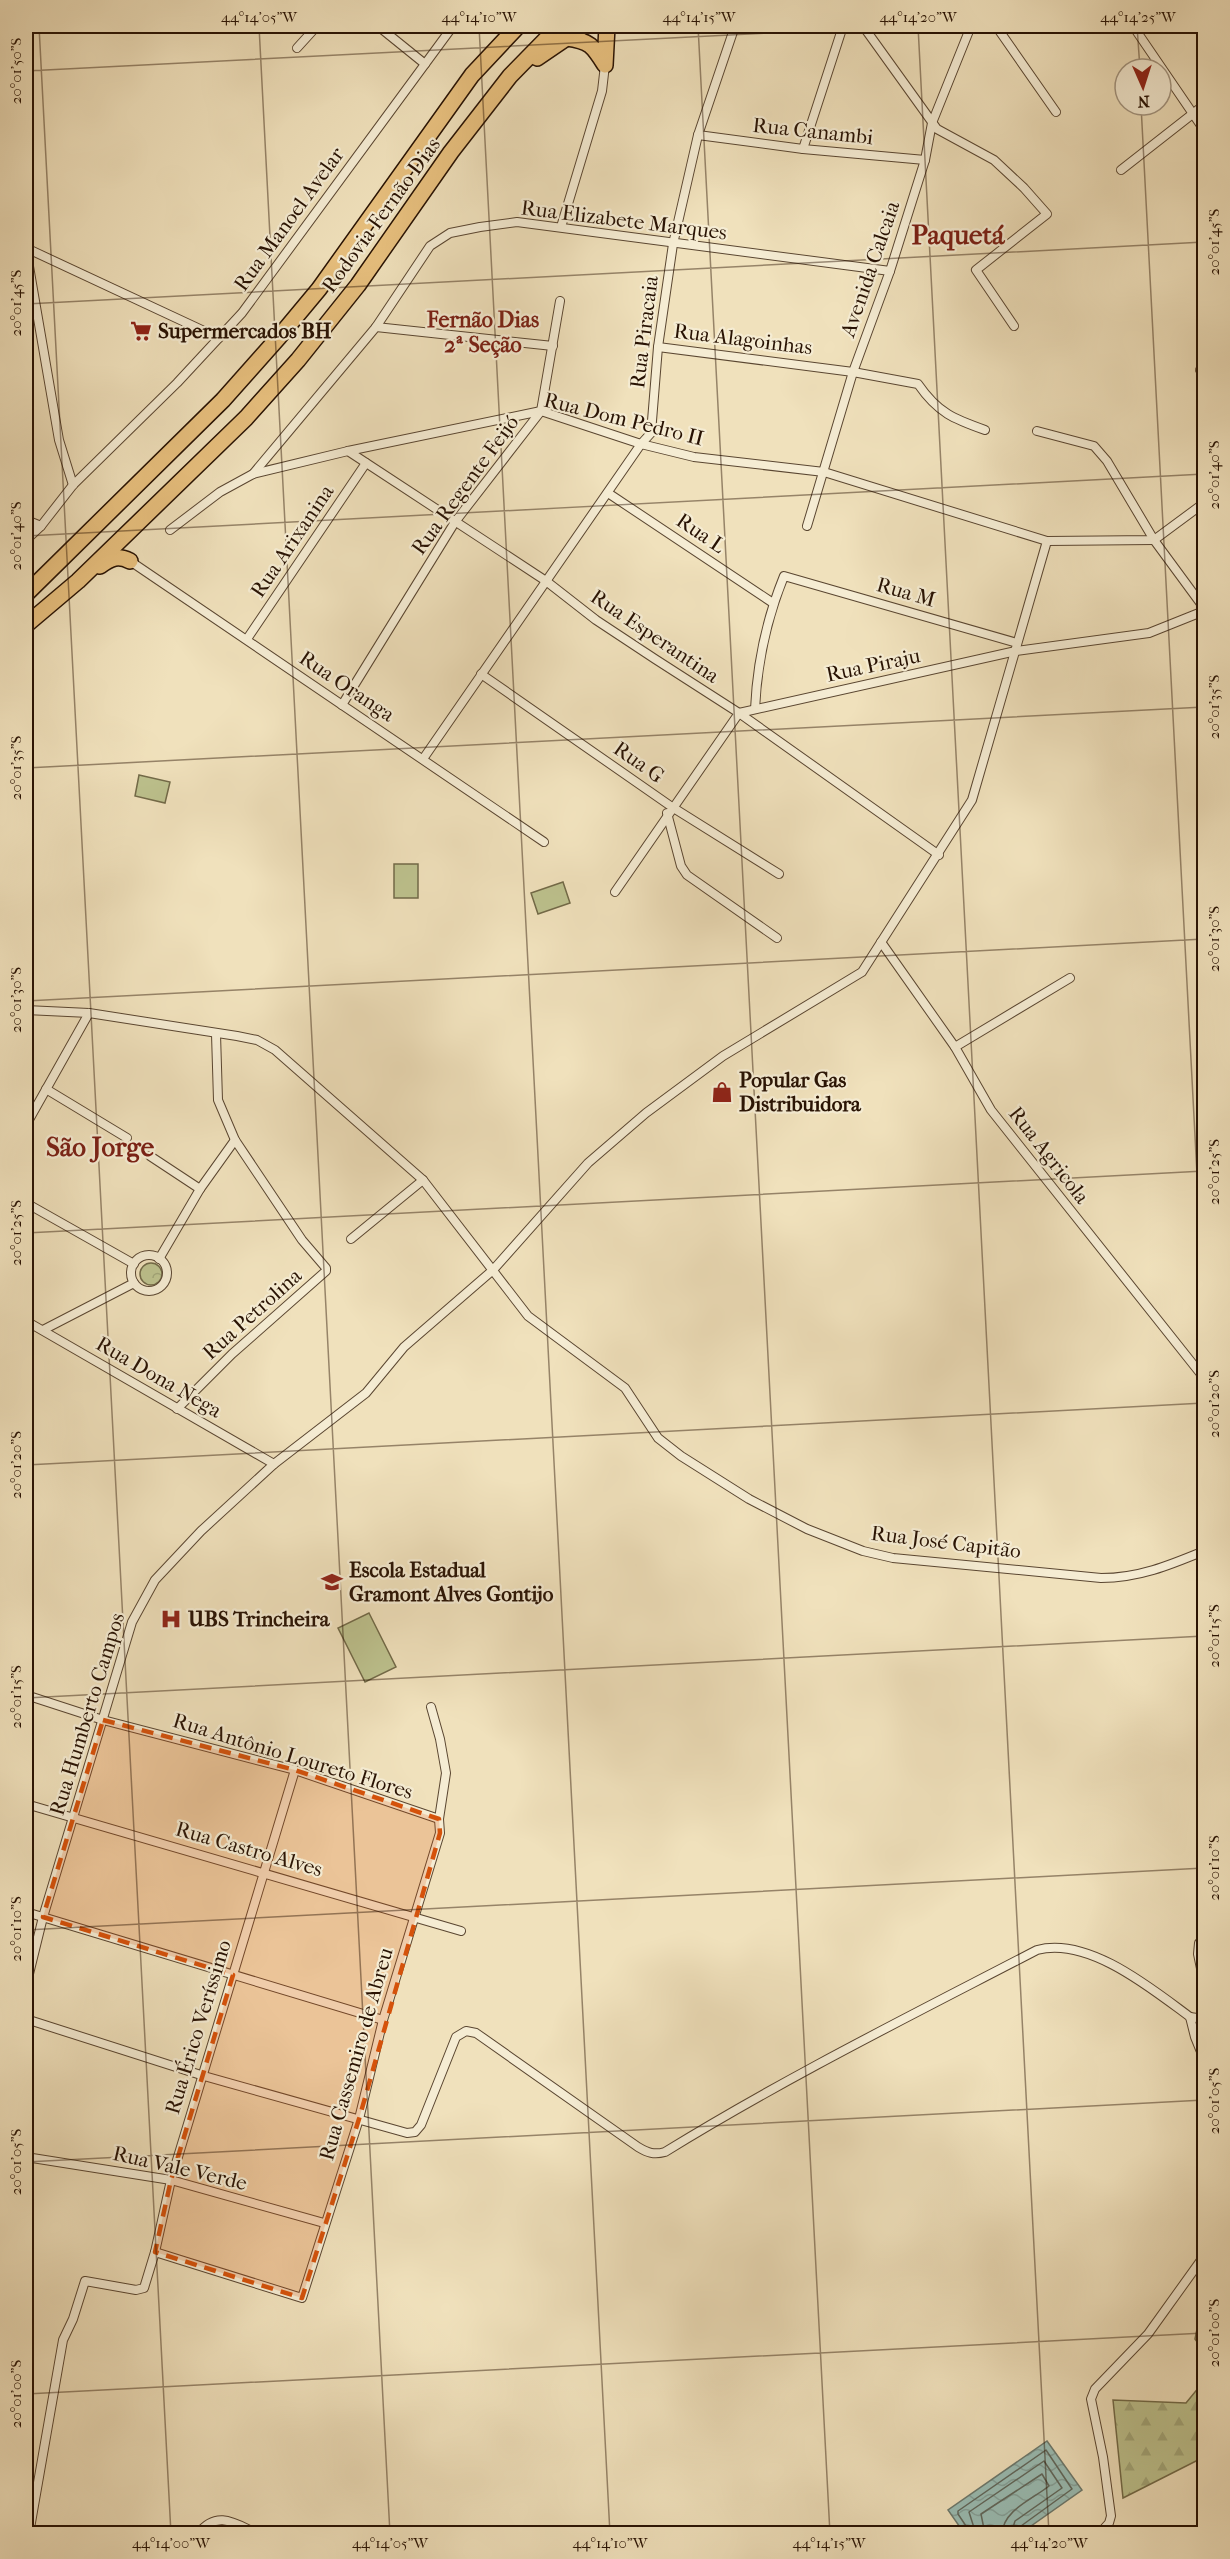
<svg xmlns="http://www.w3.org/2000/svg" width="1230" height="2559" font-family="'IM FELL French Canon',serif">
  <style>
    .grass { fill: #bdc28e; stroke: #726a48; stroke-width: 1.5 }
    .forest { fill: url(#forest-firs); stroke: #726a48; stroke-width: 1.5 }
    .park { fill: url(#park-crowns); stroke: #726a48; stroke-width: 1.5 }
    .water { fill: url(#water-waves); stroke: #6c796d; stroke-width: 1.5 }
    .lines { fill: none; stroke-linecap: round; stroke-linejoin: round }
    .shore { stroke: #61685c; stroke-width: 1.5 }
    .minor-casing { stroke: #5a4631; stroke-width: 10 }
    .motorway-casing { stroke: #281203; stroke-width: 18 }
    .minor { stroke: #f5ecd3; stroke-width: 8 }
    .motorway { stroke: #e8c07e; stroke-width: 15 }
    .marked { fill: #d5520b; fill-opacity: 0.2; stroke: #d5520b; stroke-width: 4.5; stroke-dasharray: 12 8; stroke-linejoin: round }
    .ticks { fill: none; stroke: #281203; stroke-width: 1.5; stroke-opacity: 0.45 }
    .labels { text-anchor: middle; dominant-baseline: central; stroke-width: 4.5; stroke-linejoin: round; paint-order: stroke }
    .street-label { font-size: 21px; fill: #281203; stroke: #f5ecd3 }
    .poi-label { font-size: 21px; font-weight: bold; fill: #281203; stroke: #f5ecd3; text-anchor: start }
    .neighbourhood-label { font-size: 22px; font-weight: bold; fill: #7a1f14; stroke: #f5ecd3 }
    .district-label { font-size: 27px; font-weight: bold; fill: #7a1f14; stroke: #f5ecd3 }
    .neatline { fill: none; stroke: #281203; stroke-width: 2 }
    .ticks-label { font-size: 15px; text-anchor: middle; fill: #281203 }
  </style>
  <defs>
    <pattern id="forest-firs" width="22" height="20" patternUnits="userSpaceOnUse" patternTransform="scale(1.5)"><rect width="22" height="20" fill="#bdc28e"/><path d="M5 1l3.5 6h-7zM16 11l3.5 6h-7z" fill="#a2a679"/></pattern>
    <pattern id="park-crowns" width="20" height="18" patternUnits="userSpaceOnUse" patternTransform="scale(1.5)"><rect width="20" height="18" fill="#bdc28e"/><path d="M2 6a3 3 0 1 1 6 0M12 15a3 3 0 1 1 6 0" fill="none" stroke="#a2a679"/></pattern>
    <pattern id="water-waves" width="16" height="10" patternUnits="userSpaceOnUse" patternTransform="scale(1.5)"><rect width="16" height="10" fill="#9abdb4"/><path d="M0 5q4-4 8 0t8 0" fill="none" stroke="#85a199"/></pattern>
  </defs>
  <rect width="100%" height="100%" fill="#f0e1bc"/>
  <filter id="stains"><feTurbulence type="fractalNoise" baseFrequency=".00333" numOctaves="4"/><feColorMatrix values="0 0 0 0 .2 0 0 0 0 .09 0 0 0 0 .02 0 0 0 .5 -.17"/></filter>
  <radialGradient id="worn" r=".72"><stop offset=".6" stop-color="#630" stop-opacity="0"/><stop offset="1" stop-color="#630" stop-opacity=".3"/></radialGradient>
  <g class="grass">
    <polygon points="139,775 170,782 165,803 135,796"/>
    <rect x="394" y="864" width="24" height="34"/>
    <polygon points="563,882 570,903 538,914 531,893"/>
    <polygon points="369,1613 396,1667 365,1682 338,1628"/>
  </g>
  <g class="forest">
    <polygon points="1204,2294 1204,2351 1195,2339"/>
    <polygon points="1204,2381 1204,2457 1123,2498 1113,2400 1186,2403"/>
  </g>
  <circle class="park" cx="151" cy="1274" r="11"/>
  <polygon class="water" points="1047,2441 1082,2490 1021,2533 964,2533 948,2510"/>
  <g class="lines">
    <g class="shore">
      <polyline points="969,2534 968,2529 958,2514 958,2511 1046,2450 1072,2489 1021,2526 1018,2534"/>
      <polyline points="976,2534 969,2512 1044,2461 1062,2488 1015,2521 1011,2534"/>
      <path d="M 985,2534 L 981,2514 L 1042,2474 L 1049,2486 C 1033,2499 1003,2510 1002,2534"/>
    </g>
    <defs>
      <g id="minor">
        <polyline points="378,26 425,64"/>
        <polyline points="863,26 937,129 994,160 1024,188 1047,214 976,270 1014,326"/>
        <polyline points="996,26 1056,112"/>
        <polyline points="1133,26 1204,130"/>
        <polyline points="297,48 317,26"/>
        <polyline points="698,135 803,149 925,160"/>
        <polyline points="803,149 843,26"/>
        <polyline points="1121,170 1204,105"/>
        <polyline points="561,227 602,91 605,65"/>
        <polyline points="26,248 219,338"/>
        <polyline points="26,249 59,440 73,485"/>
        <polyline points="376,327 553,346"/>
        <path d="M 658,347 L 853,372 L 918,384 C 938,413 954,419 985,430"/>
        <polyline points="1200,370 1204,367"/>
        <polyline points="1037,431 1094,446 1107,461 1154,540 1204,608"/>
        <polyline points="348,451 546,581 596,620 655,659 739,713 939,855"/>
        <polyline points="253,474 376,327 430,246 450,233 480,227 517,222 890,271"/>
        <polyline points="608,493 773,603"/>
        <polyline points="26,520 41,526"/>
        <polyline points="807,526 853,372 890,271 925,160 932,123 971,26"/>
        <polyline points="170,530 220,492 253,474 348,451 541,411 641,444 694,457 824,472 1047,541 1154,540 1204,503"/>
        <polyline points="26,540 41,526 73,485 177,383 242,313 453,26"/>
        <polyline points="130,561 544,842"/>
        <polyline points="247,639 366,463"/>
        <polyline points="481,674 672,807 779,874"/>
        <polyline points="342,705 455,522 541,411 560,301"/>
        <path d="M 755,709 C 757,665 767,618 784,576 L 1017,643"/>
        <polyline points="423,759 641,444 651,433 658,347 673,244 698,135 735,26"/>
        <polyline points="667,813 681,866 687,875 777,938"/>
        <polyline points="615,892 739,713 1016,651 1149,633 1204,611"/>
        <polyline points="881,942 955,1047 991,1110 1204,1378"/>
        <path d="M 26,1010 L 89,1013 L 237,1036 L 257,1040 L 275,1050 L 423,1180 L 528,1316 L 625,1388 L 658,1438 L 681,1456 L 749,1499 L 807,1529 L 863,1551 L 893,1558 L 1101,1578 C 1139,1578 1170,1565 1204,1551"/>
        <polyline points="955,1047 1070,978"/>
        <polyline points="46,1089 127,1138"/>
        <polyline points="26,1125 89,1013"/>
        <polyline points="150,1156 200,1189"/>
        <polyline points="26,1203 134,1264"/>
        <polyline points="351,1239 423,1180"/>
        <circle cx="149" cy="1273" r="18"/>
        <polyline points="159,1259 200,1189 235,1140"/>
        <polyline points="26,1321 274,1464"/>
        <polyline points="43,1330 134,1283"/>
        <polyline points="177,1409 232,1354 326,1271 326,1268 302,1240 235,1140 218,1100 216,1034"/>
        <polyline points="26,1695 103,1720 295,1770 439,1819 446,1773 440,1739 431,1707"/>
        <polyline points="26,1804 461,1931"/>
        <polyline points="26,1912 383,2020"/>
        <polyline points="1204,1939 1199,1943 1198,1954 1204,1983"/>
        <polyline points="26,1986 43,1917 132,1622 155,1580 201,1531 274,1464 366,1393 404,1347 493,1270 588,1163 646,1113 723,1056 862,972 972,800 1047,541"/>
        <polyline points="1190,2017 1204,2019"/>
        <path d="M 26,2019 L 204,2076 L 407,2133 L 415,2132 L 421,2125 L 456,2037 L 466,2031 L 476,2033 L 638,2147 C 648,2153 654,2155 665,2152 C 785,2078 912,2015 1037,1950 C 1088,1936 1152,1989 1190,2017 L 1195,2037 L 1204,2059"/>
        <polyline points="26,2157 171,2180 324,2223"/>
        <polyline points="155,2252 302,2298 359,2119 383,2020 440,1833 439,1819"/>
        <polyline points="29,2534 63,2340 73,2319 85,2281 136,2290 144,2288 155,2252 171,2180 295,1770"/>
        <path d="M 198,2534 C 217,2509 236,2524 258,2534"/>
        <polyline points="1099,2534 1109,2523 1111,2516 1103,2457 1091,2399 1095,2389 1148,2334 1204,2256"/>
      </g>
      <g id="motorway">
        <path d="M 567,38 C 590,41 593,46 605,65 L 607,26"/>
        <polyline points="537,58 584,26"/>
        <path d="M 100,566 C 111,558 118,555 130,561"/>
        <polyline points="26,594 223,400 279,337 319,289 472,75 518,26"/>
        <polyline points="26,625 78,581 246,418 298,360 358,285 451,152 510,76 559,26"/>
      </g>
    </defs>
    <use href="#minor" class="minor-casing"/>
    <use href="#motorway" class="motorway-casing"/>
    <use href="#minor" class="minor"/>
    <use href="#motorway" class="motorway"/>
  </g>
  <path class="marked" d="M 103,1720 L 295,1770 L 439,1819 L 440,1833 L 359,2119 L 302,2298 L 155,2252 L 171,2180 L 233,1975 L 43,1917 Z"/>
  <path class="ticks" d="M 39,26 L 171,2534M 259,26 L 390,2534M 479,26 L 610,2534M 698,26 L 830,2534M 918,26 L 1049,2534M 1137,26 L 1140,69M 26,71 L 903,26M 1141,105 L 1204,1308M 26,304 L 1204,242M 26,536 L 1204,474M 26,768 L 1204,707M 26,1001 L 1204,939M 26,1233 L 1204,1171M 26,1465 L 1204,1403M 26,1698 L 1204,1636M 26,1930 L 1204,1868M 26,2162 L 1204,2100M 26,2394 L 1204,2333"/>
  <defs>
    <symbol id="supermarket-bare" viewBox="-9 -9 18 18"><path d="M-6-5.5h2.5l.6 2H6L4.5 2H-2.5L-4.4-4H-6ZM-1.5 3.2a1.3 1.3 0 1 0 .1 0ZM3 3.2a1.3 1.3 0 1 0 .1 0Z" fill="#8f2418" stroke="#f5ecd3" stroke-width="2.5" paint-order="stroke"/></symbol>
    <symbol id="shop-bare" viewBox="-9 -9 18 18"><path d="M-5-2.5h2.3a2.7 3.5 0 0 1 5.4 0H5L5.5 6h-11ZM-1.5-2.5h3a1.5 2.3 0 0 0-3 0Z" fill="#8f2418" stroke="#f5ecd3" stroke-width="2.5" paint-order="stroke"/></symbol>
    <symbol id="school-bare" viewBox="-9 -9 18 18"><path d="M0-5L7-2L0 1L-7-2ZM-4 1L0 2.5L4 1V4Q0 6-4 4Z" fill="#8f2418" stroke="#f5ecd3" stroke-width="2.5" paint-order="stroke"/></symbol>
    <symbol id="hospital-bare" viewBox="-9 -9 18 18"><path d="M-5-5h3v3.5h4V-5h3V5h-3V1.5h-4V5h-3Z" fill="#8f2418" stroke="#f5ecd3" stroke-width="2.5" paint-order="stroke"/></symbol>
  </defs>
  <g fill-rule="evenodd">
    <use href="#supermarket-bare" x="126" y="316" width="30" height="30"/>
    <use href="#shop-bare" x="707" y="1077" width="30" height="30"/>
    <use href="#school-bare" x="317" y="1567" width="30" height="30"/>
    <use href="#hospital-bare" x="156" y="1604" width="30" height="30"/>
  </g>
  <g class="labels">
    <g class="street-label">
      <text transform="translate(813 131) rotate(6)">Rua Canambi</text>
      <text transform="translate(381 215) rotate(-54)">Rodovia Fernão Dias</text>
      <text transform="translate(289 219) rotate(-54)">Rua Manoel Avelar</text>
      <text transform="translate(624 220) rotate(7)">Rua Elizabete Marques</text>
      <text transform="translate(870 269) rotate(-71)">Avenida Calcaia</text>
      <text transform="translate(644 332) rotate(-83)">Rua Piracaia</text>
      <text transform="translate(743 339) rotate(7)">Rua Alagoinhas</text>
      <text transform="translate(624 419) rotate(14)">Rua Dom Pedro II</text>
      <text transform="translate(465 485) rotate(-54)">Rua Regente Feijó</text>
      <text transform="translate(701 533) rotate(34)">Rua L</text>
      <text transform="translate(292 541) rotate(-56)">Rua Arixanina</text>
      <text transform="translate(906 592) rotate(16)">Rua M</text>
      <text transform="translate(655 636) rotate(34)">Rua Esperantina</text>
      <text transform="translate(873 665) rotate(-12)">Rua Piraju</text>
      <text transform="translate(347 686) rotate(34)">Rua Oranga</text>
      <text transform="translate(639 762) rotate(35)">Rua G</text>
      <text transform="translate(1049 1155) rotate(52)">Rua Agricola</text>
      <text transform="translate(252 1314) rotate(-42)">Rua Petrolina</text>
      <text transform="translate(159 1377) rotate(30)">Rua Dona Nega</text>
      <text transform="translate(946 1542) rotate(7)">Rua José Capitão</text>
      <text transform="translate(87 1714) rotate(-73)">Rua Humberto Campos</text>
      <text transform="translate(293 1756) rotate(17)">Rua Antônio Loureto Flores</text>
      <text transform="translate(249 1849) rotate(16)">Rua Castro Alves</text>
      <text transform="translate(198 2027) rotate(-73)">Rua Érico Veríssimo</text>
      <text transform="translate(356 2054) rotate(-74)">Rua Cassemiro de Abreu</text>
      <text transform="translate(180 2168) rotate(13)">Rua Vale Verde</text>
    </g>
    <g class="poi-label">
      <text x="158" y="331">Supermercados BH</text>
      <text x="739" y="1080">Popular Gas<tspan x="739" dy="24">Distribuidora</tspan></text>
      <text x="349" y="1570">Escola Estadual<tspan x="349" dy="24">Gramont Alves Gontijo</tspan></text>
      <text x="188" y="1619">UBS Trincheira</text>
    </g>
    <g class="neighbourhood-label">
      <text x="483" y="320">Fernão Dias<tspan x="483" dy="25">2ª Seção</tspan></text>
    </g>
    <g class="district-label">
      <text x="958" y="235">Paquetá</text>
      <text x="100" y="1147">São Jorge</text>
    </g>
  </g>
  <rect width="1230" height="2559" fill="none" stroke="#f0e1bc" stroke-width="66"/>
  <g transform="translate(1143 87) rotate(177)"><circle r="28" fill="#f5ecd3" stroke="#a39580" stroke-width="1.5"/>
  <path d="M0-4.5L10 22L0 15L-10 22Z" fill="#8f2418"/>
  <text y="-9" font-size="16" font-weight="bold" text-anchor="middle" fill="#281203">N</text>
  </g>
  <rect x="33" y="33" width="1164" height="2493" class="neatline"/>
  <g class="ticks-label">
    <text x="259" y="22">44°14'05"W</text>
    <text x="479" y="22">44°14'10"W</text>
    <text x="699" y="22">44°14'15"W</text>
    <text x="918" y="22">44°14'20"W</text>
    <text x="1138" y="22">44°14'25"W</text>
    <text transform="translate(16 71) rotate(-90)" y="5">20°01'50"S</text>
    <text transform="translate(1214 242) rotate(-90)" y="5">20°01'45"S</text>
    <text transform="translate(16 303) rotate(-90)" y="5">20°01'45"S</text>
    <text transform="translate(1214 475) rotate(-90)" y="5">20°01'40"S</text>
    <text transform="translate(16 536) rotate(-90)" y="5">20°01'40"S</text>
    <text transform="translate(1214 707) rotate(-90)" y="5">20°01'35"S</text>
    <text transform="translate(16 768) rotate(-90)" y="5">20°01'35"S</text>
    <text transform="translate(1214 939) rotate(-90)" y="5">20°01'30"S</text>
    <text transform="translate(16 1000) rotate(-90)" y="5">20°01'30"S</text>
    <text transform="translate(1214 1172) rotate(-90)" y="5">20°01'25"S</text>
    <text transform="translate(16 1233) rotate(-90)" y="5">20°01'25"S</text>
    <text transform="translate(1214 1404) rotate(-90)" y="5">20°01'20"S</text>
    <text transform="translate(16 1465) rotate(-90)" y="5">20°01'20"S</text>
    <text transform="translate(1214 1636) rotate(-90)" y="5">20°01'15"S</text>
    <text transform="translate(16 1697) rotate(-90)" y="5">20°01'15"S</text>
    <text transform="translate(1214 1868) rotate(-90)" y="5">20°01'10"S</text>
    <text transform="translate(16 1929) rotate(-90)" y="5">20°01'10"S</text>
    <text transform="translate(1214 2101) rotate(-90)" y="5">20°01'05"S</text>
    <text transform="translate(16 2162) rotate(-90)" y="5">20°01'05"S</text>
    <text transform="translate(1214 2333) rotate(-90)" y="5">20°01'00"S</text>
    <text transform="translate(16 2394) rotate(-90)" y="5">20°01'00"S</text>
    <text x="171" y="2548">44°14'00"W</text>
    <text x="390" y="2548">44°14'05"W</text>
    <text x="610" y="2548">44°14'10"W</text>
    <text x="829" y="2548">44°14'15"W</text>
    <text x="1049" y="2548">44°14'20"W</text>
  </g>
  <rect width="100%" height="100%" filter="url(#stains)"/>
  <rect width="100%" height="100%" fill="url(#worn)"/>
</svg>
